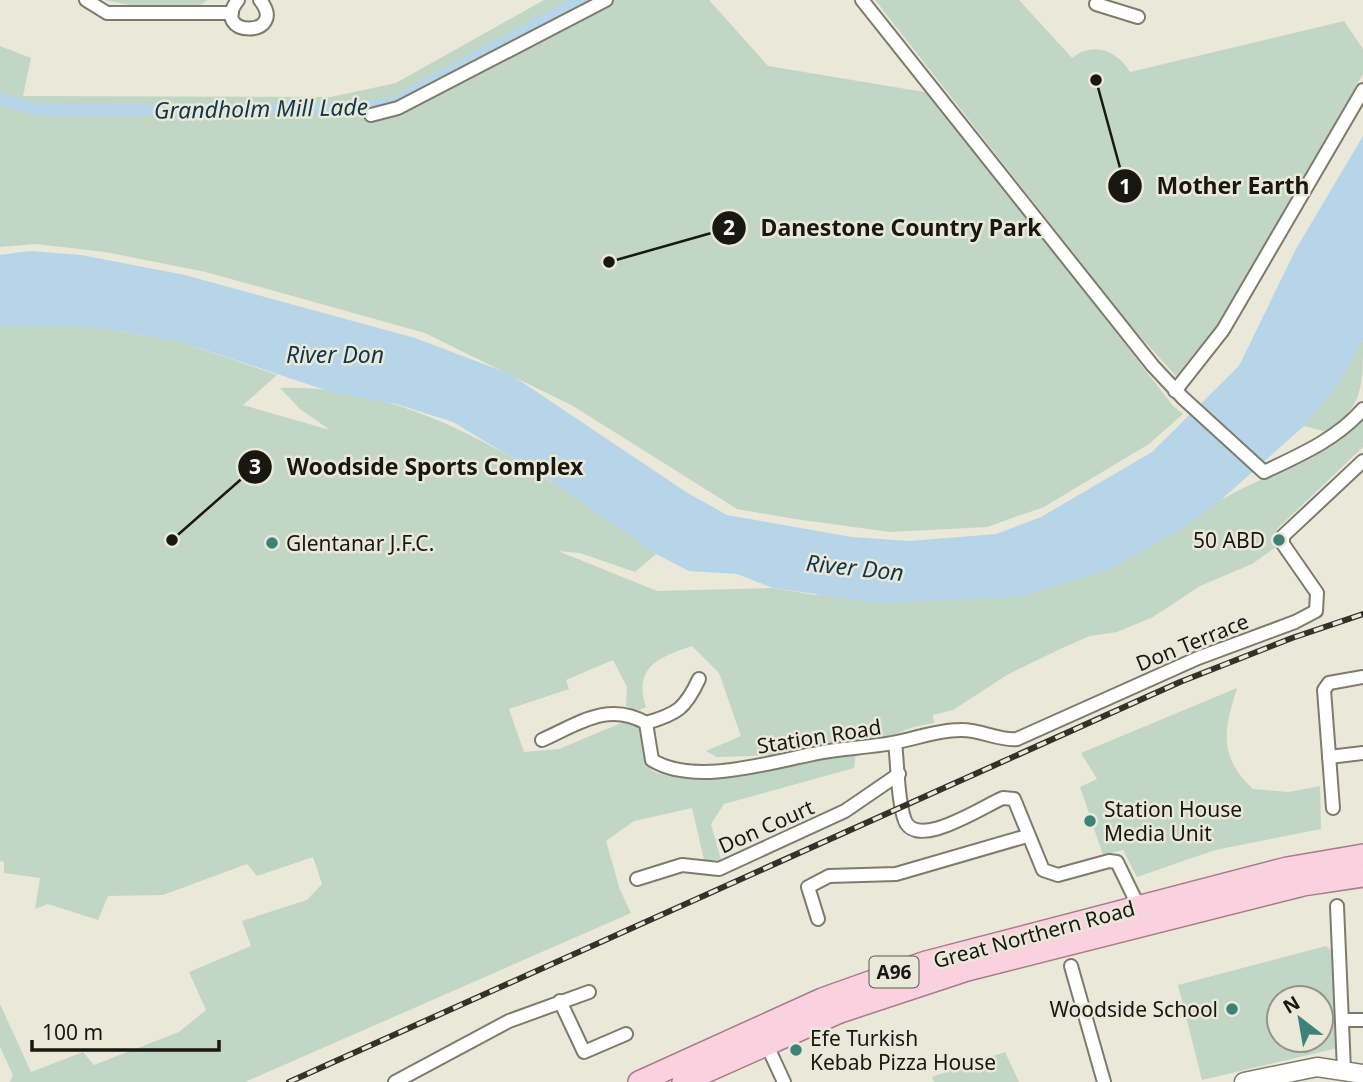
<svg xmlns="http://www.w3.org/2000/svg" width="1363" height="1082" font-family="'Noto Sans',sans-serif">
  <style>
    .green { fill: #c1d6c5; fill-rule: evenodd }
    .water { fill: #b6d5e8 }
    .lines { fill: none; stroke-linecap: round; stroke-linejoin: round }
    .canal { stroke: #b6d5e8; stroke-width: 12 }
    .street-casing { stroke: #7e7b6d; stroke-width: 16 }
    .secondary-casing { stroke: #7e7b6d; stroke-width: 21 }
    .primary-casing { stroke: #a87c88; stroke-width: 24 }
    .street { stroke: #fff; stroke-width: 12 }
    .secondary { stroke: #fff; stroke-width: 18 }
    .primary { stroke: #fad1de; stroke-width: 21 }
    .rail-casing { stroke: #33312a; stroke-width: 6 }
    .rail { stroke: #eae8d8; stroke-width: 3.5; stroke-dasharray: 10; stroke-linecap: butt }
    .poi-dot { fill: #3c8278; stroke: #eae8d8; stroke-width: 2.5 }
    .labels { text-anchor: middle; dominant-baseline: central; stroke-width: 5; stroke-linejoin: round; paint-order: stroke }
    .shield { fill: #eae8d8; stroke: #57564d; stroke-width: 2 }
    .shield-label { font-size: 19px; font-weight: bold; fill: #181711 }
    .poi-label { font-size: 21px; fill: #181711; stroke: #eae8d8; text-anchor: start }
    .street-label { font-size: 21px; fill: #181711; stroke: #eae8d8 }
    .water-label { font-size: 23px; font-style: italic; fill: #0f374c; stroke: #eae8d8 }
    .leader { fill: none; stroke: #181711; stroke-width: 2.5 }
    .callout-dot { fill: #181711; stroke: #eae8d8; stroke-width: 2.5 }
    .mark-label { font-size: 21px; text-anchor: middle; font-weight: bold; fill: #fff }
    .callout-label { font-size: 23px; text-anchor: middle; font-weight: bold; fill: #181711; stroke: #eae8d8; stroke-width: 5; stroke-linejoin: round; paint-order: stroke }
  </style>
  <rect width="100%" height="100%" fill="#eae8d8"/>
  <g class="green">
    <polygon points="104,0 208,0 200,5 135,6"/>
    <polygon points="544,0 709,0 768,66 930,93 1173,406 1183,414 1149,444 1044,507 987,527 890,532 795,519 737,509 573,406 425,333 206,272 105,252 36,244 0,247 0,46 31,58 23,96 331,97 396,83"/>
    <path d="M 875,0 L 1019,0 L 1072,58 C 1093,41 1117,50 1130,72 L 1344,21 L 1363,49 L 1363,74 L 1219,323 L 1176,376 L 1130,325 Z"/>
    <path d="M 11,324 L 94,327 L 181,342 L 277,375 L 243,405 L 330,430 L 300,409 L 280,388 C 422,384 546,476 656,554 L 635,572 L 580,553 L 558,551 L 657,591 L 773,588 L 815,595 L 1181,529 C 1194,519 1207,508 1221,500 C 1267,473 1327,458 1363,417 L 1363,447 L 1277,529 L 1276,547 L 1252,564 L 1200,586 L 1153,617 L 1117,632 L 1090,636 L 1060,649 L 1007,675 L 953,710 L 933,715 L 934,723 L 914,727 L 887,737 L 776,755 L 717,757 L 706,751 L 741,736 L 719,673 L 692,646 C 658,657 633,668 646,707 L 637,711 L 626,706 L 627,687 L 613,660 L 566,680 L 569,689 L 509,709 L 524,752 L 559,749 L 626,721 L 644,732 L 646,757 L 652,771 C 704,793 801,762 856,753 L 854,768 L 724,804 L 711,824 L 721,860 L 704,860 L 692,808 L 634,821 L 606,841 L 620,890 L 631,913 L 245,1082 L 10,1082 L 13,1075 L 0,1047 L 0,1004 L 31,1072 L 83,1052 L 94,1065 L 179,1032 L 206,1010 L 189,972 L 251,946 L 242,921 L 307,900 L 322,884 L 313,857 L 257,876 L 247,864 L 163,895 L 108,896 L 98,920 L 48,904 L 35,909 L 40,878 L 4,873 L 4,862 L 0,861 L 0,326 Z"/>
    <path d="M 1363,340 C 1363,387 1363,406 1327,432 L 1304,426 L 1339,383 Z"/>
    <path d="M 1237,688 C 1224,730 1218,756 1253,789 L 1289,792 L 1320,786 L 1321,829 L 1215,850 L 1137,877 L 1123,850 L 1103,855 L 1080,787 L 1097,779 L 1081,753 Z"/>
    <path d="M 1326,946 L 1333,952 L 1338,1048 L 1202,1080 L 1178,985 ZM 1279,998 L 1321,998 L 1321,1040 L 1279,1040 Z"/>
    <polygon points="1005,1052 1019,1082 934,1082 932,1077"/>
  </g>
  <polygon class="water" points="1363,136 1363,340 1339,383 1304,426 1221,500 1181,529 1109,570 1018,597 879,603 773,588 737,574 689,571 656,554 549,480 453,422 396,404 328,391 181,342 94,327 0,326 0,255 29,251 81,255 185,275 415,338 510,374 686,492 727,515 852,537 909,541 996,534 1041,517 1152,452 1239,366 1296,249"/>
  <g class="lines">
    <polyline class="canal" points="0,99 42,110 356,109 393,103 581,0"/>
    <defs>
      <g id="street">
        <polyline points="86,0 107,13 232,13"/>
        <path d="M 238,0 C 208,38 290,38 260,0"/>
        <path d="M 862,0 L 1153,366 L 1183,398 L 1264,472 C 1300,455 1337,439 1363,409"/>
        <polyline points="1096,4 1138,17"/>
        <polyline points="371,115 398,108 606,0"/>
        <polyline points="1175,391 1223,330 1363,90"/>
        <path d="M 646,723 C 677,714 685,709 699,679"/>
        <path d="M 542,740 C 578,724 608,701 646,723 L 652,760 C 694,786 767,763 813,754 C 839,748 866,748 892,743 C 915,739 937,730 960,730 C 980,729 998,741 1017,739 L 1198,658 L 1295,622 L 1316,611 L 1317,593 L 1283,544 L 1283,536 L 1363,461"/>
        <path d="M 895,743 C 898,767 897,795 904,818 C 914,853 983,806 1003,798 L 1014,799 L 1043,870 L 1058,875 L 1109,861 L 1117,862 L 1134,897 L 1137,912"/>
        <polyline points="1329,757 1363,753"/>
        <polyline points="1333,808 1324,690 1329,683 1363,677"/>
        <polyline points="637,879 682,865 719,869 845,811 899,774"/>
        <polyline points="1337,906 1344,1070"/>
        <polyline points="818,919 808,887 829,876 896,874 1027,836"/>
        <polyline points="1071,966 1104,1082"/>
        <polyline points="560,1001 584,1052 626,1034"/>
        <polyline points="1342,1020 1363,1020"/>
        <polyline points="765,1041 784,1082"/>
        <polyline points="395,1082 509,1021 589,992"/>
      </g>
      <polyline id="secondary" points="1244,1082 1317,1067 1363,1074"/>
      <g id="primary">
        <polyline points="639,1082 822,999 926,962 1287,868 1363,855"/>
        <polyline points="683,1082 840,1012 967,970 1303,885 1363,876"/>
      </g>
    </defs>
    <use href="#street" class="street-casing"/>
    <use href="#secondary" class="secondary-casing"/>
    <use href="#primary" class="primary-casing"/>
    <use href="#street" class="street"/>
    <use href="#secondary" class="secondary"/>
    <use href="#primary" class="primary"/>
    <defs>
      <polyline id="rail" points="289,1082 1180,682 1292,638 1363,614"/>
    </defs>
    <use href="#rail" class="rail-casing"/>
    <use href="#rail" class="rail"/>
  </g>
  <g class="poi-dot">
    <circle cx="1279" cy="540" r="7"/>
    <circle cx="272" cy="543" r="7"/>
    <circle cx="1090" cy="821" r="7"/>
    <circle cx="1232" cy="1009" r="7"/>
    <circle cx="796" cy="1050" r="7"/>
  </g>
  <g class="labels">
    <rect class="shield" x="869.5" y="956.5" width="49" height="31" rx="5"/>
    <g class="shield-label">
      <text x="894" y="972">A96</text>
    </g>
    <g class="poi-label">
      <text x="1265" y="540" text-anchor="end">50 ABD</text>
      <text x="286" y="543">Glentanar J.F.C.</text>
      <text x="1104" y="809">Station House<tspan x="1104" dy="24">Media Unit</tspan></text>
      <text x="1218" y="1009" text-anchor="end">Woodside School</text>
      <text x="810" y="1038">Efe Turkish<tspan x="810" dy="24">Kebab Pizza House</tspan></text>
    </g>
    <g class="street-label">
      <text transform="translate(1192 642) rotate(-22)">Don Terrace</text>
      <text transform="translate(819 736) rotate(-9)">Station Road</text>
      <text transform="translate(766 826) rotate(-24)">Don Court</text>
      <text transform="translate(1034 934) rotate(-15)">Great Northern Road</text>
    </g>
    <g class="water-label">
      <text transform="translate(261 108) rotate(-1)">Grandholm Mill Lade</text>
      <text x="335" y="354">River Don</text>
      <text transform="translate(855 567) rotate(6)">River Don</text>
    </g>
  </g>
  <path class="leader" d="M1096 80L1125 186M609 262L729 228M172 540L255 467"/>
  <g class="callout-dot">
    <circle cx="1096" cy="80" r="7"/>
    <circle cx="609" cy="262" r="7"/>
    <circle cx="172" cy="540" r="7"/>
    <circle cx="1125" cy="186" r="18"/>
    <circle cx="729" cy="228" r="18"/>
    <circle cx="255" cy="467" r="18"/>
  </g>
  <g class="mark-label">
    <text x="1125" y="194">1</text>
    <text x="729" y="235">2</text>
    <text x="255" y="474">3</text>
  </g>
  <g class="callout-label">
    <text x="1233" y="194">Mother Earth</text>
    <text x="901" y="236">Danestone Country Park</text>
    <text x="435" y="475">Woodside Sports Complex</text>
  </g>
  <g transform="translate(1300 1019) rotate(329)"><circle r="33" fill="#eae8d8" stroke="#969488" stroke-width="2"/>
  <path d="M0-5L12 26L0 18L-12 26Z" fill="#3c8278"/>
  <text y="-10" font-size="19" font-weight="bold" text-anchor="middle" fill="#181711">N</text>
  </g>
  <path d="M32 1040v10h187v-10" fill="none" stroke="#181711" stroke-width="3.5"/>
  <text x="42" y="1040" font-size="21" fill="#181711" stroke="#eae8d8" stroke-width="5" paint-order="stroke">100 m</text>
</svg>
